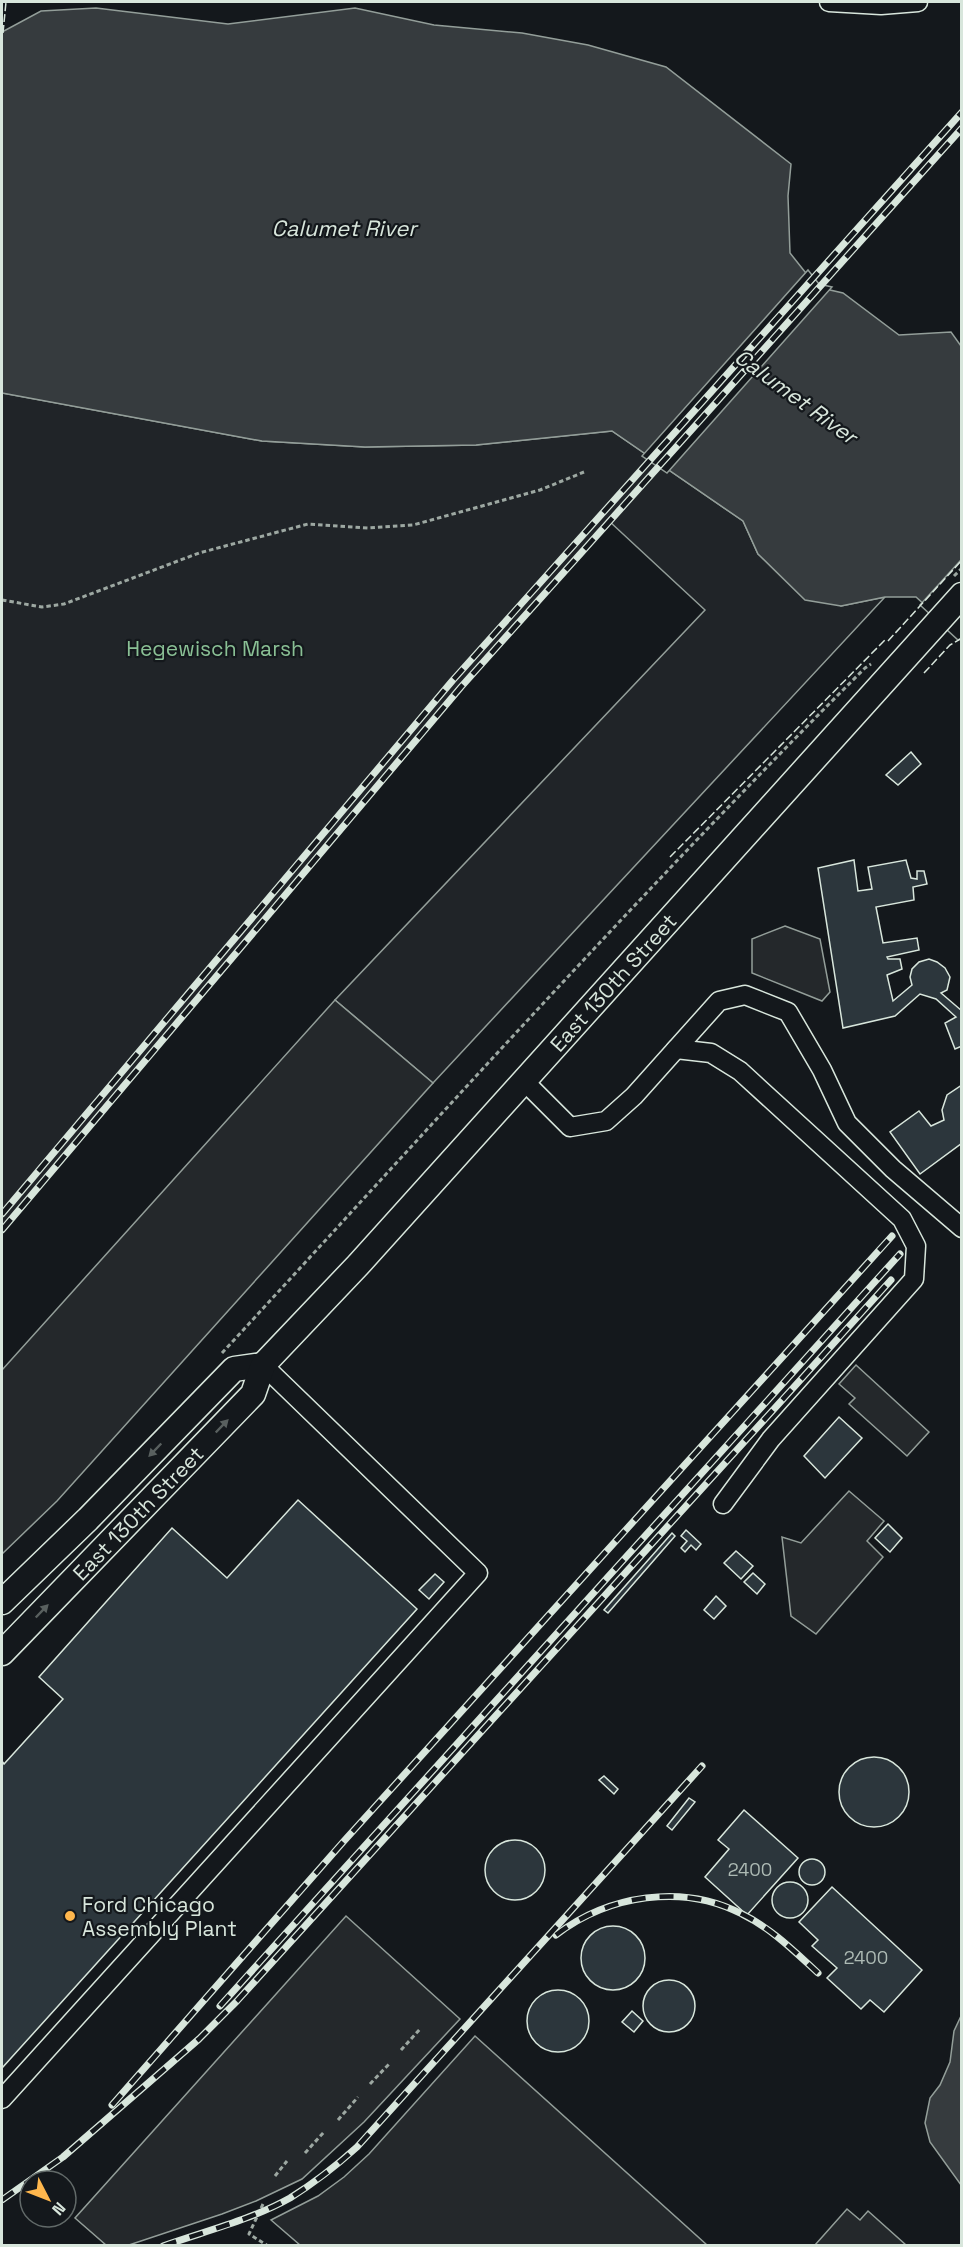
<svg xmlns="http://www.w3.org/2000/svg" width="963" height="2247" font-family="'Space Grotesk',sans-serif">
  <style>
    .green { fill: #202428; stroke: #939e99; stroke-width: 1.5 }
    .parking { fill: #24282b; stroke: #939e99; stroke-width: 1.5 }
    .water { fill: #363b3e; stroke: #939e99; stroke-width: 1.5 }
    .pier { fill: #14181c; stroke: #939e99; stroke-width: 1.5 }
    .building { fill: #2c363c; stroke: #d8e6dc; stroke-width: 1.5 }
    .lines { fill: none; stroke-linecap: round; stroke-linejoin: round }
    .minor-casing { stroke: #d8e6dc; stroke-width: 21 }
    .major-casing { stroke: #d8e6dc; stroke-width: 27 }
    .path { stroke: #9da8a2; stroke-width: 3; stroke-dasharray: 4.5 3; stroke-linecap: butt }
    .minor { stroke: #14181c; stroke-width: 18 }
    .major { stroke: #14181c; stroke-width: 24 }
    .rail-casing { stroke: #d8e6dc; stroke-width: 7 }
    .rail { stroke: #14181c; stroke-width: 4.5; stroke-dasharray: 14; stroke-linecap: butt }
    .fence { stroke: #d8e6dc; stroke-width: 1.5; stroke-dasharray: 8 3; stroke-linecap: butt }
    .oneway { fill: #59605f }
    .poi-dot { fill: #ffb74d; stroke: #14181c; stroke-width: 2 }
    .labels { text-anchor: middle; dominant-baseline: central; stroke-width: 4.5; stroke-linejoin: round; paint-order: stroke }
    .number-label { font-size: 18px; fill: #adbab4 }
    .park-label { font-size: 21px; fill: #8ac095; stroke: #14181c }
    .street-label { font-size: 21px; fill: #d8e6dc; stroke: #14181c }
    .poi-label { font-size: 21px; fill: #d8e6dc; stroke: #14181c; text-anchor: start }
    .water-label { font-size: 22px; font-style: italic; fill: #d8e6dc; stroke: #14181c }
  </style>
  <rect width="100%" height="100%" fill="#14181c"/>
  <polygon class="green" points="2,393 262,441 365,447 476,445 612,431 743,521 758,554 841,606 885,597 433,1083 335,1000 705,610 609,521 379,783 2,1232"/>
  <g class="parking">
    <polygon points="785,926 820,939 830,992 822,1001 752,973 752,939"/>
    <polygon points="335,1000 433,1083 57,1501 2,1554 2,1370"/>
    <polygon points="856,1365 929,1432 907,1456 849,1404 855,1398 839,1384"/>
    <polygon points="849,1491 884,1521 867,1541 883,1557 816,1634 791,1616 782,1537 801,1543"/>
    <polygon points="346,1916 460,2019 364,2122 302,2179 256,2201 222,2214 129,2245 106,2245 75,2218"/>
    <polygon points="475,2036 707,2245 300,2245 271,2220 318,2196 344,2177 369,2154"/>
    <polygon points="847,2209 860,2220 868,2211 906,2245 815,2245"/>
  </g>
  <g class="water">
    <polygon points="96,8 228,24 355,8 434,25 522,33 588,45 666,67 791,164 788,196 790,253 817,287 843,293 899,335 951,332 961,346 961,638 916,597 885,597 841,606 805,600 758,554 743,521 612,431 476,445 365,447 262,441 2,393 2,32 41,11"/>
    <polygon points="961,2016 961,2185 930,2142 925,2123 930,2098 940,2085 950,2062 954,2031"/>
  </g>
  <g class="pier">
    <polygon points="808,270 819,284 832,287 667,473 642,456"/>
    <polygon points="961,560 962,638 958,640 920,605"/>
  </g>
  <g class="building">
    <polygon points="911,752 921,764 898,785 886,775"/>
    <polygon points="854,860 858,891 872,889 868,867 906,860 911,878 917,879 917,871 924,871 927,884 913,887 914,900 876,907 883,943 917,938 919,950 887,957 888,959 900,959 902,969 887,975 893,1001 912,985 910,977 912,969 919,962 929,959 937,962 945,968 950,977 947,990 941,993 962,1011 962,1046 955,1049 945,1023 956,1017 936,999 920,994 895,1016 843,1028 818,868"/>
    <polygon points="962,1085 962,1143 920,1174 890,1132 919,1111 931,1126 944,1120 942,1110 947,1095"/>
    <polygon points="839,1417 862,1438 825,1478 804,1456"/>
    <polygon points="298,1500 417,1609 2,2068 2,1761 4,1764 63,1699 39,1677 172,1528 227,1578"/>
    <polygon points="888,1524 902,1538 890,1552 875,1538"/>
    <polygon points="686,1530 701,1544 696,1550 691,1545 685,1552 681,1548 687,1541 681,1536"/>
    <polygon points="672,1533 675,1536 608,1613 604,1610"/>
    <polygon points="736,1551 753,1566 741,1579 724,1563"/>
    <polygon points="753,1573 765,1584 757,1594 744,1582"/>
    <polygon points="435,1574 444,1582 429,1599 419,1590"/>
    <polygon points="716,1596 726,1606 714,1619 704,1610"/>
    <circle cx="874" cy="1792" r="35"/>
    <polygon points="604,1776 618,1789 614,1794 599,1780"/>
    <polygon points="689,1798 695,1802 672,1830 667,1826"/>
    <polygon points="744,1810 798,1858 747,1915 705,1877 729,1849 718,1840"/>
    <circle cx="515" cy="1870" r="30"/>
    <circle cx="812" cy="1872" r="13"/>
    <circle cx="790" cy="1900" r="18"/>
    <polygon points="832,1887 922,1970 884,2012 870,2000 861,2009 827,1978 837,1968 812,1946 818,1940 799,1922"/>
    <circle cx="613" cy="1958" r="32"/>
    <circle cx="669" cy="2006" r="26"/>
    <circle cx="558" cy="2021" r="31"/>
    <polygon points="632,2011 643,2021 634,2032 622,2022"/>
  </g>
  <g class="lines">
    <defs>
      <g id="minor">
        <polyline points="829,2 881,5 918,2"/>
        <polyline points="676,1049 711,1053 740,1071 902,1219 916,1246 914,1279 771,1439 723,1504"/>
        <polyline points="524,1081 570,1127 606,1121 634,1096 719,1001 745,995 788,1012 822,1070 847,1123 893,1169 962,1228"/>
        <polyline points="2,2099 478,1573 263,1365"/>
      </g>
      <g id="major">
        <polyline points="2,1602 88,1519 234,1369 263,1365"/>
        <path id="s1" d="M 2,1653 L 253,1394 L 263,1365 L 358,1265 L 962,595"/>
      </g>
    </defs>
    <use href="#minor" class="minor-casing"/>
    <use href="#major" class="major-casing"/>
    <g class="path">
      <polyline points="954,576 962,568"/>
      <polyline points="2,600 42,607 64,604 199,553 308,524 368,528 413,525 540,490 584,472"/>
      <path d="M 222,1353 C 434,1123 643,889 865,668 L 871,664"/>
      <polyline points="401,2050 421,2028"/>
      <polyline points="370,2084 390,2063"/>
      <polyline points="338,2120 358,2097"/>
      <polyline points="305,2153 324,2132"/>
      <polyline points="275,2176 287,2161"/>
      <polyline points="263,2204 249,2234 268,2246"/>
    </g>
    <use href="#minor" class="minor"/>
    <use href="#major" class="major"/>
    <defs>
      <g id="rail">
        <polyline points="2,1214 453,680 962,112"/>
        <polyline points="2,1230 461,687 962,128"/>
        <path d="M 556,1935 C 608,1895 683,1883 742,1914 C 771,1928 795,1952 818,1973"/>
        <polyline points="220,2006 900,1254"/>
        <polyline points="112,2105 344,1841 892,1236"/>
        <polyline points="2,2200 63,2157 199,2039 237,2001 891,1280"/>
        <path d="M 163,2246 C 205,2231 251,2220 290,2198 C 314,2183 336,2166 357,2147 L 702,1766"/>
      </g>
    </defs>
    <use href="#rail" class="rail-casing"/>
    <use href="#rail" class="rail"/>
    <g class="fence">
      <polyline points="3,33 6,2"/>
      <polyline points="888,641 962,560"/>
      <polyline points="924,673 950,645 962,638"/>
      <polyline points="670,857 885,640"/>
    </g>
  </g>
  <defs><path id="oneway-solid" d="M-6-.8H1V-3.2L6.5 0L1 3.2V.8H-6Z" transform="scale(1.5)"/></defs>
  <g class="oneway">
    <use href="#oneway-solid" transform="translate(222 1426) rotate(-46)"/>
    <use href="#oneway-solid" transform="translate(155 1450) rotate(134)"/>
    <use href="#oneway-solid" transform="translate(42 1611) rotate(-46)"/>
  </g>
  <circle class="poi-dot" cx="70" cy="1916" r="6"/>
  <g class="labels">
    <g class="number-label">
      <text x="750" y="1869">2400</text>
      <text x="866" y="1957">2400</text>
    </g>
    <g class="park-label">
      <text x="215" y="648">Hegewisch Marsh</text>
    </g>
    <g class="street-label">
      <text stroke="none"><textPath href="#s1" startOffset="910">East 130th Street</textPath></text>
      <text stroke="none"><textPath href="#s1" startOffset="195">East 130th Street</textPath></text>
    </g>
    <g class="poi-label">
      <text x="82" y="1904">Ford Chicago<tspan x="82" dy="24">Assembly Plant</tspan></text>
    </g>
    <g class="water-label">
      <text x="344" y="228">Calumet River</text>
      <text transform="translate(796 396) rotate(36)">Calumet River</text>
    </g>
  </g>
  <rect width="963" height="2247" fill="none" stroke="#d8e6dc" stroke-width="6"/>
  <g transform="translate(48 2199) rotate(132)"><circle r="28" fill="#14181c" stroke="#626a69" stroke-width="1.5"/>
  <path d="M0-4.5L10 22L0 15L-10 22Z" fill="#ffb74d"/>
  <text y="-9" font-size="16" font-weight="bold" text-anchor="middle" fill="#d8e6dc">N</text>
  </g>
</svg>
